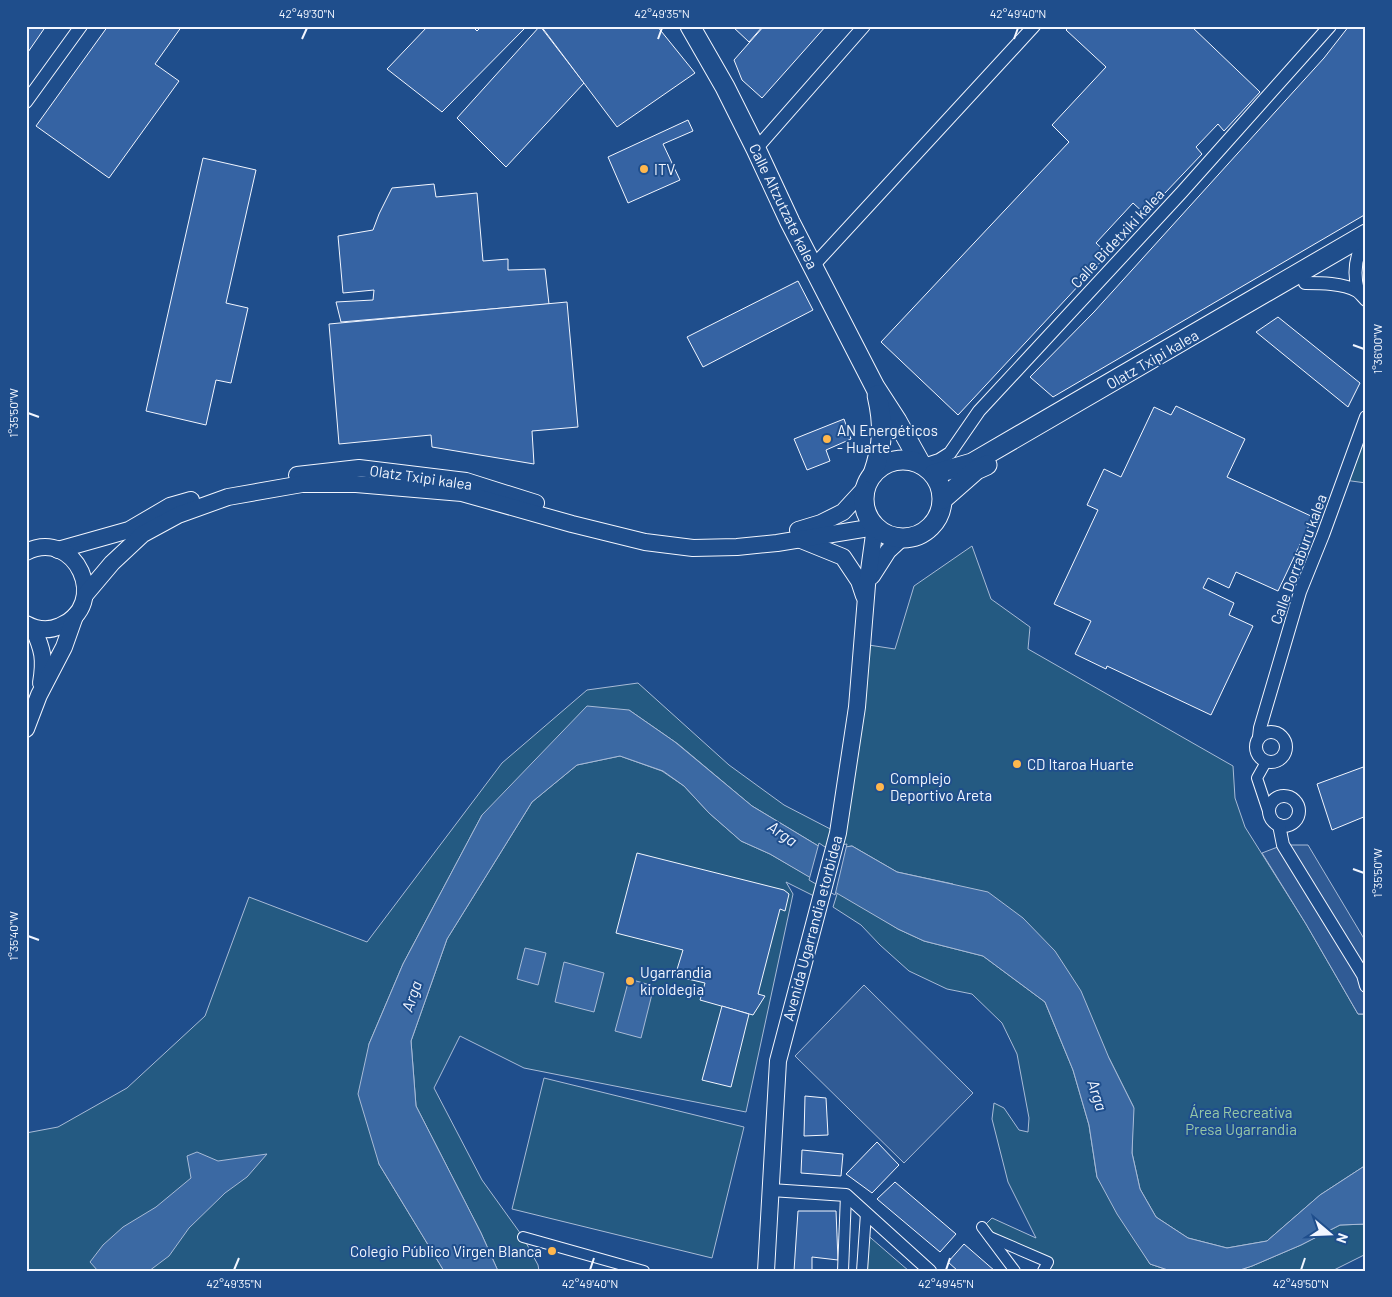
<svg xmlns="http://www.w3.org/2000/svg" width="1392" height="1297" font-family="Barlow,sans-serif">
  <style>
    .green { fill: #245a82; stroke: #a8bbd7 }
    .parking { fill: #305b95; stroke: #a8bbd7 }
    .water { fill: #3b69a3; stroke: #a8bbd7 }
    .pier { fill: #1f4e8c; stroke: #a8bbd7 }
    .building { fill: #3563a3; stroke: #f2f6ff }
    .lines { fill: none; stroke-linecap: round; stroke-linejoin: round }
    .pedestrian-casing { stroke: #f2f6ff; stroke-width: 12 }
    .minor-casing { stroke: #f2f6ff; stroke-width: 14 }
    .tertiary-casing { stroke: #f2f6ff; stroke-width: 18 }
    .secondary-casing { stroke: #f2f6ff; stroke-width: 21 }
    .pedestrian { stroke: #1f4e8c; stroke-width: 10 }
    .minor { stroke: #1f4e8c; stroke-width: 12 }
    .tertiary { stroke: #1f4e8c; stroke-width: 16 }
    .secondary { stroke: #1f4e8c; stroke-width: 19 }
    .ticks { fill: none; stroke: #f2f6ff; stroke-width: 2 }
    .poi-dot { fill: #ffb74d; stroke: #1f4e8c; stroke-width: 2 }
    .labels { text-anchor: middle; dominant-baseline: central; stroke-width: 4; stroke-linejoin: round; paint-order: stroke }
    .poi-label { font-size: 15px; fill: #f2f6ff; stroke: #1f4e8c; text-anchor: start }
    .street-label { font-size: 15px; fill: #f2f6ff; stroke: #1f4e8c }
    .park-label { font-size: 15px; fill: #97c8a6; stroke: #1f4e8c }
    .water-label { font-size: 16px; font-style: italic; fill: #f2f6ff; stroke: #1f4e8c }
    .neatline { fill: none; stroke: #f2f6ff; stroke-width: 2 }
    .ticks-label { font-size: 12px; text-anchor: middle; fill: #f2f6ff }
  </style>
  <rect width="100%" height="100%" fill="#1f4e8c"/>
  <g class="green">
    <polygon points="1366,417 1366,483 1344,480"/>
    <polygon points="972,546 991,599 1030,627 1028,649 1233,766 1235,798 1245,827 1306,924 1358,1014 1366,1014 1366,1165 1320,1195 1267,1241 1227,1248 1188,1238 1156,1217 1140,1189 1132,1153 1133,1106 1109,1058 953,884 897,872 852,846 825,850 752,806 678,744 629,710 482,815 403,964 369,1044 379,1164 444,1271 26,1271 26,1133 58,1127 127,1088 205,1016 249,897 367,942 502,763 587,690 638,683 729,765 784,805 838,833 862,644 895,649 914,586"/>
    <polygon points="620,756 662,771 684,786 709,813 741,841 770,854 824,885 820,899 786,882 793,894 746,1112 524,1068 460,1036 434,1088 482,1180 523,1237 538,1265 539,1271 498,1271 481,1233 416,1106 411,1041 447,939 532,802 577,765"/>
    <polygon points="838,891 898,929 924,941 983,956 1045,1002 1073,1070 1089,1125 1097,1177 1150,1264 1171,1271 1046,1271 1052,1261 995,1237 983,1227 992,1218 1036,1238 1008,1182 992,1119 994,1103 1004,1108 1019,1130 1028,1132 1029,1118 1017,1054 1002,1023 972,994 947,989 909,971 880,945 861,925 833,907"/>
    <polygon points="544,1078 744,1127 712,1258 512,1209"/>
    <polygon points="1366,1224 1366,1254 1332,1271 1237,1271 1252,1266 1301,1245 1340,1225"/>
    <polygon points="864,1232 909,1271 862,1271"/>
  </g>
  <g class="parking">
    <polygon points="1283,845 1308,845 1366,942 1366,1014 1358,1014 1306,924 1262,853"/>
    <polygon points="864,985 973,1093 904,1163 795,1056"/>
  </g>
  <g class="water">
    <polygon points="587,706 629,710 675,742 752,806 825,850 852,846 897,872 988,892 1023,918 1055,951 1081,991 1109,1058 1134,1108 1132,1153 1140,1189 1156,1217 1188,1238 1227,1248 1267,1241 1320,1195 1366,1165 1366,1224 1340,1225 1301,1245 1252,1266 1237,1271 1171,1271 1150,1264 1117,1214 1097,1177 1089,1125 1073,1070 1045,1002 983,956 924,941 898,929 770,854 741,841 709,813 684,786 663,771 620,756 577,765 532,802 447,939 411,1041 416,1106 481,1233 498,1271 444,1271 379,1164 358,1094 369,1044 403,964 482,815"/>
    <polygon points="525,948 546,953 538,985 517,979"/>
    <polygon points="564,962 604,973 594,1012 555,1002"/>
    <polygon points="629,979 654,986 641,1038 615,1031"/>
    <polygon points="197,1152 218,1161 267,1154 247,1177 225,1193 189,1228 169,1256 149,1271 98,1271 90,1262 103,1245 123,1227 156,1207 191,1178 187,1156"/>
  </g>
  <polygon class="pier" points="819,843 825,847 847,844 835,895 809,880"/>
  <g class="building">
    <polygon points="26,26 46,26 26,55"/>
    <polygon points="108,26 182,26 155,64 179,81 109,178 36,126"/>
    <polygon points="428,26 472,26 477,31 482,26 527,26 442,112 387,69"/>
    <polygon points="540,26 584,83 506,167 457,118"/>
    <polygon points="541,26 657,26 695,73 617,127"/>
    <polygon points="732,26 763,26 749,42"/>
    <polygon points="764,26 826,26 762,98 742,80 734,60"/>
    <polygon points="1070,26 1191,26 1260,92 1224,131 1218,124 1196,147 1202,154 1145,214 1133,203 1096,243 1108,254 958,415 881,342 1069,142 1052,125 1106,67 1066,30"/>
    <polygon points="1349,26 1366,26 1366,214 1053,397 1030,377 1094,312 1324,58"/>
    <polygon points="688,120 693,131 663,144 680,180 628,203 608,157"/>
    <polygon points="203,158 256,170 226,303 248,308 231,383 216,380 206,425 146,411"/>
    <polygon points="434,184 436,197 477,193 483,261 508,259 508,270 545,269 549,304 341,322 336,302 373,300 374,290 343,293 338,236 373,230 379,214 392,188"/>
    <polygon points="798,281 813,310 703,367 687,337"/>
    <polygon points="567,302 578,427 532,431 534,464 432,447 431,435 339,444 329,324"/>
    <polygon points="1278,317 1360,383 1348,407 1256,332"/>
    <polygon points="1176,406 1245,439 1227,477 1313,517 1278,591 1236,572 1229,588 1208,578 1203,588 1234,603 1229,615 1253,626 1211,715 1107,666 1106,669 1075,654 1091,621 1054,604 1098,510 1087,505 1104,469 1121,477 1154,407 1171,415"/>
    <polygon points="844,419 851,439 826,450 830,461 807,470 794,439"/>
    <polygon points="1366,766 1366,816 1332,830 1317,784"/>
    <polygon points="637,853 784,890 789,894 785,911 780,909 758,994 765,996 753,1015 700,1000 705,983 675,976 683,950 616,933"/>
    <polygon points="722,1006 749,1014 731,1087 702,1080"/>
    <polygon points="805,1096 826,1098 828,1135 804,1136"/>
    <polygon points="877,1142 899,1165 872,1193 846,1174"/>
    <polygon points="802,1150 843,1154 841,1176 801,1173"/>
    <polygon points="895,1182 956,1234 940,1252 877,1199"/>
    <polygon points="798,1211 836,1211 838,1260 812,1257 812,1271 794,1271"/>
    <polygon points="964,1244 995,1271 958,1271 948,1262"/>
  </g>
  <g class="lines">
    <defs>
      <g id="pedestrian">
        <polyline points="1266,762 1257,778 1270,817"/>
        <polyline points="982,1227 1015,1271"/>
        <polyline points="523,1237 644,1271"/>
        <polyline points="990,1237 1048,1262 1043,1271"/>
        <polyline points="843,1271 846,1195"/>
        <polyline points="862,1271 866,1213"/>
      </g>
      <g id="minor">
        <polyline points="26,102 81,26"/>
        <polyline points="756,149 864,26"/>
        <polyline points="813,266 1034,26"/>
        <path d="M 1305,283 C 1320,283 1343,283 1357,291 C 1360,293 1363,297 1366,300"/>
        <path d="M 1358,291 C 1353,272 1355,255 1366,238"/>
        <polyline points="924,465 939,460 950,453 979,411 1182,192 1330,26"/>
        <circle cx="1271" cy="747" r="15"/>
        <polyline points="1259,737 1260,728 1300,592 1323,535 1366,417"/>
        <circle cx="1284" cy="811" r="15"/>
        <polyline points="1279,825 1283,845 1363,975 1366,986"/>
        <polyline points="771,1190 846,1195 930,1271"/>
      </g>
      <g id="tertiary">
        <polyline points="297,475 359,468 466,481 536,503"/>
        <polyline points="798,530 821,523 843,512 866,487"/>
        <polyline points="801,540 843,557 859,581 864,596"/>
        <polyline points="58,550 129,530 170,506 191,500"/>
        <path d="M 26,552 C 76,527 111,605 60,626 C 49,631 37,630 26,624"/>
        <polyline points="872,576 888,551 902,538"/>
        <polyline points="85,595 112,563 143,534 178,515 228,497 302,484 356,484 462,493 572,524 645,542 693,548 737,547 777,543 875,527 867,585 857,707 838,833 778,1061 766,1271"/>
        <path d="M 33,628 C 43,650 45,659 41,683"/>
        <polyline points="26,729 39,695 64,647 75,616"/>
      </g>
      <g id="secondary">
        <polyline points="690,26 725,87 756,149 790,222 875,387 897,421 921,464"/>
        <circle cx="903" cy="499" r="39"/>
        <path d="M 873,474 C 883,445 884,425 877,395"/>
        <polyline points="934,474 972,463 1366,234"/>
        <polyline points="943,499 976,470 987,465"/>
      </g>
    </defs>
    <use href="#pedestrian" class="pedestrian-casing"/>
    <use href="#minor" class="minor-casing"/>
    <use href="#tertiary" class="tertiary-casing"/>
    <use href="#secondary" class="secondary-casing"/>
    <use href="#pedestrian" class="pedestrian"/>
    <use href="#minor" class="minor"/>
    <use href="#tertiary" class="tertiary"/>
    <use href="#secondary" class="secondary"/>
  </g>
  <path class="ticks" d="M 302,39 L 307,28M 658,39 L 662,28M 1014,39 L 1018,28M 1353,345 L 1364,349M 28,413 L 39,417M 1353,869 L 1364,873M 28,936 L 39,940M 234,1270 L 239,1258M 590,1270 L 594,1258M 946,1270 L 950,1258M 1301,1270 L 1305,1258"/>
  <g class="poi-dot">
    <circle cx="644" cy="169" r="5"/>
    <circle cx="827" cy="439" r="5"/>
    <circle cx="1017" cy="764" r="5"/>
    <circle cx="880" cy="787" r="5"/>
    <circle cx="630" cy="981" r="5"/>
    <circle cx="552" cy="1251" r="5"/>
  </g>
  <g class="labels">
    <g class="poi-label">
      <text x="654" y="169">ITV</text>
      <text x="837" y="430">AN Energéticos<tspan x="837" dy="17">- Huarte</tspan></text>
      <text x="1027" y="764">CD Itaroa Huarte</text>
      <text x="890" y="778">Complejo<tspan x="890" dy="17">Deportivo Areta</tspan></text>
      <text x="640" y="972">Ugarrandia<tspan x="640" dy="17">kiroldegia</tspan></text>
      <text x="542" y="1251" text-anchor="end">Colegio Público Virgen Blanca</text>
    </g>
    <g class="street-label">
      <text transform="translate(784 206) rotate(64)">Calle Altzutzate kalea</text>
      <text transform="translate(1117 238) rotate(-47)">Calle Bidetxiki kalea</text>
      <text transform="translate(1152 359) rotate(-30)">Olatz Txipi kalea</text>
      <text transform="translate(421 477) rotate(8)">Olatz Txipi kalea</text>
      <text transform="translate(1298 559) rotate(-70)">Calle Dorraburu kalea</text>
      <text transform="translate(812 928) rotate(-75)">Avenida Ugarrandia etorbidea</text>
    </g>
    <g class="park-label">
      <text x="1241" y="1112">Área Recreativa<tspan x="1241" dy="17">Presa Ugarrandia</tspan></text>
    </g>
    <g class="water-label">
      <text transform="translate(783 833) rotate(35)">Arga</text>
      <text transform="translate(411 996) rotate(-71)">Arga</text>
      <text transform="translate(1098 1095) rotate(72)">Arga</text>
    </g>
  </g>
  <rect width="1392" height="1297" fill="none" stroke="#1f4e8c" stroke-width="55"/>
  <g transform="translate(1330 1234) rotate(109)" stroke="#1f4e8c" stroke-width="4" paint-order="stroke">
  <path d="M0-4L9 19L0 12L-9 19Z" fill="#f2f6ff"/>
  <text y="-8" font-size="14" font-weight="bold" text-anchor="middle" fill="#f2f6ff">N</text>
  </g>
  <rect x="28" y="28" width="1336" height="1242" class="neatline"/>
  <g class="ticks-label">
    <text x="307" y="18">42°49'30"N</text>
    <text x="662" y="18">42°49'35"N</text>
    <text x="1018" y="18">42°49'40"N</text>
    <text transform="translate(1378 349) rotate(-90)" y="4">1°36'00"W</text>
    <text transform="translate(14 413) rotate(-90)" y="4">1°35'50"W</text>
    <text transform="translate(1378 873) rotate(-90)" y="4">1°35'50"W</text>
    <text transform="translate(14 936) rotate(-90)" y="4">1°35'40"W</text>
    <text x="234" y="1288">42°49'35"N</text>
    <text x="590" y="1288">42°49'40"N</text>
    <text x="946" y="1288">42°49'45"N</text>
    <text x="1301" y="1288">42°49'50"N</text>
  </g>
</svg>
